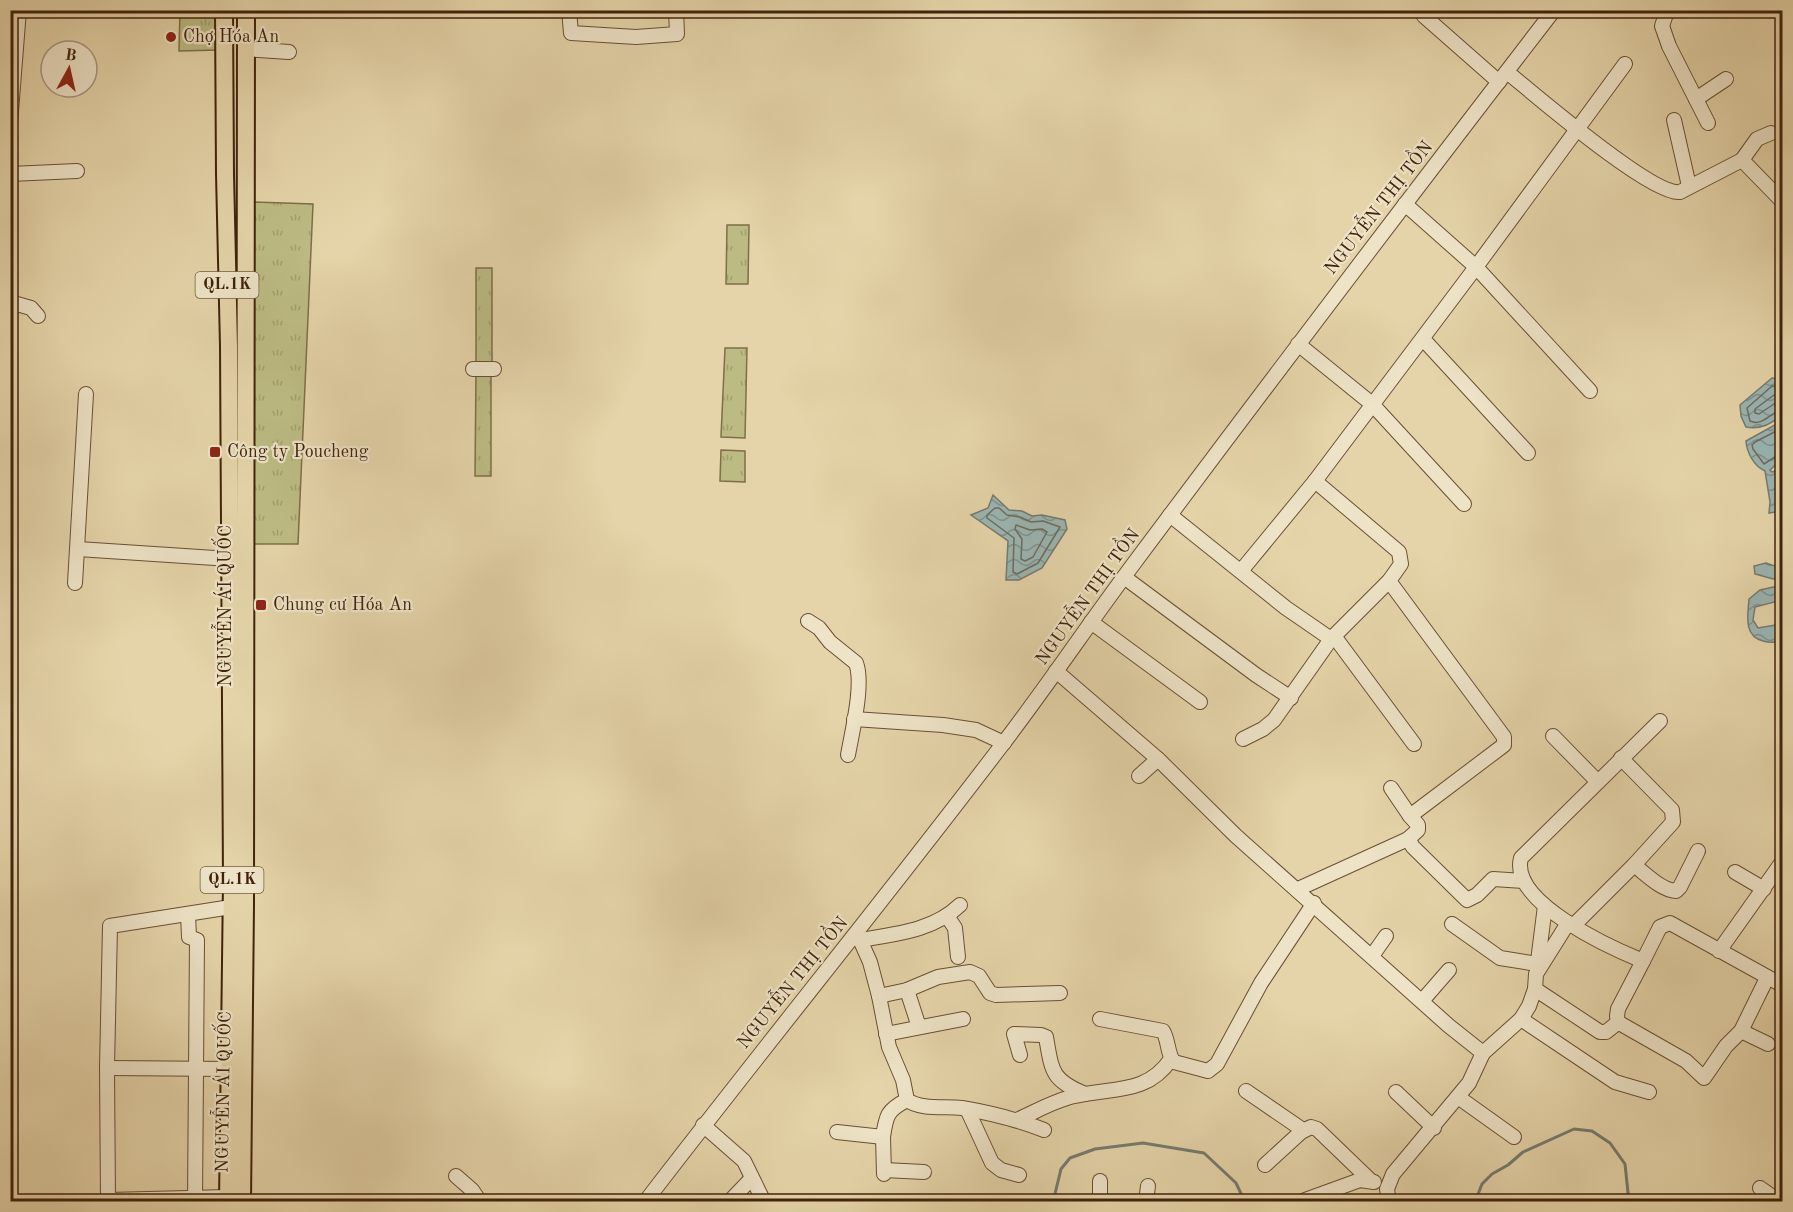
<svg xmlns="http://www.w3.org/2000/svg" width="1793" height="1212" font-family="'Old Standard TT',serif">
  <style>
    .grass { fill: url(#grass-tufts); stroke: #7e6f48; stroke-width: 1.5 }
    .water { fill: url(#water-waves); stroke: #767b70; stroke-width: 1.5 }
    .lines { fill: none; stroke-linecap: round; stroke-linejoin: round }
    .shore { stroke: #6e6c60; stroke-width: 1.5 }
    .stream { stroke: #767b70; stroke-width: 3 }
    .minor-casing { stroke: #6a4f33; stroke-width: 16 }
    .major-casing { stroke: #41230c; stroke-width: 20 }
    .minor { stroke: #eee3c7; stroke-width: 14 }
    .major { stroke: #e5d4a9; stroke-width: 16 }
    .poi-dot { fill: #8f2418; stroke: #eee3c7; stroke-width: 2 }
    .labels { text-anchor: middle; dominant-baseline: central; stroke-width: 4.5; stroke-linejoin: round; paint-order: stroke }
    .shield { fill: #eee3c7; stroke: #755d44; stroke-width: 1.5 }
    .shield-label { font-size: 16px; font-weight: bold; fill: #41230c }
    .poi-label { font-size: 18px; fill: #41230c; stroke: #eee3c7; text-anchor: start }
    .street-label { font-size: 18px; fill: #41230c; stroke: #eee3c7 }
  </style>
  <defs>
    <pattern id="grass-tufts" width="24" height="20" patternUnits="userSpaceOnUse" patternTransform="scale(1.5)"><rect width="24" height="20" fill="#bcbb83"/><path d="M3 7l-1-3M5 7V3M7 7l1-3M15 17l-1-3M17 17v-4M19 17l1-3" fill="none" stroke="#a3a070"/></pattern>
    <pattern id="water-waves" width="16" height="10" patternUnits="userSpaceOnUse" patternTransform="scale(1.5)"><rect width="16" height="10" fill="#9ab6b3"/><path d="M0 5q4-4 8 0t8 0" fill="none" stroke="#7f9490"/></pattern>
  </defs>
  <rect width="100%" height="100%" fill="#e5d4a9"/>
  <filter id="stains"><feTurbulence type="fractalNoise" baseFrequency=".00333" numOctaves="4"/><feColorMatrix values="0 0 0 0 .2 0 0 0 0 .09 0 0 0 0 .02 0 0 0 .5 -.17"/></filter>
  <radialGradient id="worn" r=".72"><stop offset=".6" stop-color="#630" stop-opacity="0"/><stop offset="1" stop-color="#630" stop-opacity=".3"/></radialGradient>
  <g class="grass">
    <polygon points="180,11 217,11 218,50 179,51"/>
    <polygon points="254,202 313,204 298,544 252,544"/>
    <polygon points="727,225 749,225 748,284 726,284"/>
    <rect x="476" y="268" width="16" height="97"/>
    <polygon points="725,348 747,348 745,438 721,437"/>
    <polygon points="476,373 491,373 491,476 475,476"/>
    <polygon points="721,450 745,451 745,482 720,481"/>
  </g>
  <g class="water">
    <path d="M 1772,378 L 1778,379 L 1782,385 L 1782,414 C 1772,424 1761,430 1746,427 L 1741,416 L 1740,405 Z"/>
    <path d="M 1782,421 L 1782,459 L 1770,470 L 1772,472 L 1782,469 L 1782,511 L 1769,513 L 1770,502 L 1765,471 C 1754,466 1747,453 1746,441 Z"/>
    <polygon points="993,495 1009,510 1022,511 1032,516 1042,515 1065,520 1067,529 1042,568 1019,580 1006,580 1008,541 971,515 988,508"/>
    <polygon points="1766,563 1781,568 1782,574 1780,578 1773,579 1755,574 1754,566"/>
    <path d="M 1782,585 L 1782,600 L 1755,607 L 1753,620 L 1758,628 L 1782,624 L 1782,640 C 1776,643 1770,643 1763,641 C 1743,636 1748,615 1749,599 L 1760,590 Z"/>
  </g>
  <g class="lines">
    <g class="shore">
      <path d="M 1782,388 L 1772,386 L 1747,408 L 1750,421 C 1763,427 1770,412 1782,410"/>
      <polyline points="1782,396 1774,395 1755,409 1755,413 1759,414 1774,404 1782,402"/>
      <polyline points="1782,428 1755,442 1752,445 1753,449 1764,464 1778,455 1782,454"/>
      <polygon points="995,508 999,508 1007,515 1020,517 1031,522 1043,521 1060,527 1038,563 1017,574 1013,572 1014,538 987,518 987,515"/>
      <polygon points="1016,525 1030,530 1042,529 1047,532 1033,557 1025,561 1021,559 1022,539 1015,529"/>
    </g>
    <g class="stream">
      <polyline points="1053,1202 1061,1169 1070,1158 1095,1149 1143,1143 1204,1153 1236,1183 1245,1202"/>
      <polyline points="1475,1202 1482,1184 1492,1174 1508,1165 1523,1152 1574,1129 1592,1131 1610,1143 1625,1164 1629,1202"/>
    </g>
    <defs>
      <g id="minor">
        <polyline points="569,10 571,33 636,37 677,34 676,10"/>
        <polyline points="1421,10 1424,16 1499,82"/>
        <polyline points="1671,10 1666,14 1662,26 1669,46 1708,123"/>
        <polyline points="245,49 289,52"/>
        <path d="M 1507,72 C 1533,93 1652,196 1680,192 L 1742,160 L 1782,201"/>
        <polyline points="1696,99 1726,79"/>
        <polyline points="1674,120 1689,186"/>
        <polyline points="10,124 19,10"/>
        <polyline points="1742,160 1757,139 1771,133"/>
        <polyline points="10,174 77,171"/>
        <polyline points="1405,204 1476,267 1590,391"/>
        <polyline points="10,302 31,308 38,316"/>
        <polyline points="1423,339 1528,453"/>
        <polyline points="1298,344 1372,404 1464,504"/>
        <polyline points="473,369 494,369"/>
        <polyline points="1170,515 1286,608 1331,639"/>
        <polyline points="78,549 230,559"/>
        <polyline points="1241,571 1315,481 1476,267 1625,64"/>
        <polyline points="1124,577 1256,675 1291,698"/>
        <polyline points="75,583 86,394"/>
        <path d="M 808,621 L 819,628 L 830,642 L 856,663 C 864,684 852,732 848,755"/>
        <polyline points="1091,622 1200,702"/>
        <polyline points="1334,636 1414,744"/>
        <polyline points="1056,671 1158,759 1236,836 1449,1026 1483,1053"/>
        <polyline points="854,719 943,725 976,730 1004,743"/>
        <path d="M 1660,721 L 1521,858 C 1509,902 1611,948 1643,961 L 1660,927 L 1670,923 L 1782,985"/>
        <polyline points="1553,736 1597,781"/>
        <polyline points="1243,739 1263,729 1274,720 1331,639 1389,581 1401,564 1399,552 1315,481"/>
        <polyline points="1139,776 1158,759"/>
        <polyline points="1391,788 1410,816"/>
        <polyline points="1408,839 1413,847 1467,900 1477,895 1493,879 1524,881"/>
        <path d="M 1634,865 C 1646,874 1661,890 1676,891 L 1680,887 L 1698,851"/>
        <polyline points="1735,872 1764,889"/>
        <polyline points="1298,889 1408,839 1418,830 1418,825 1410,816 1504,745 1504,737 1389,581"/>
        <polyline points="188,914 189,937 197,940 195,1202"/>
        <polyline points="947,916 955,928 958,957"/>
        <polyline points="1452,924 1500,958 1537,964"/>
        <polyline points="1573,926 1634,865 1673,822 1672,810 1621,758"/>
        <path d="M 857,933 L 870,962 L 879,996 L 889,1047 L 903,1080 L 907,1100 C 921,1110 945,1106 962,1108 C 991,1113 1016,1119 1044,1130"/>
        <path d="M 860,940 C 895,934 933,931 960,905"/>
        <polyline points="1719,951 1782,862"/>
        <polyline points="1372,956 1386,936"/>
        <polyline points="1537,969 1545,906"/>
        <polyline points="1535,989 1600,1032 1606,1032 1616,1024 1621,1024 1686,1061 1704,1078 1726,1046 1741,1031 1767,978"/>
        <polyline points="907,990 919,1027"/>
        <polyline points="879,996 907,990 938,977 970,972 979,976 990,993 996,995 1060,993"/>
        <polyline points="1422,1001 1449,970"/>
        <path d="M 1100,1019 L 1163,1031 C 1169,1041 1167,1054 1174,1062 L 1208,1071 L 1217,1064 L 1261,983 L 1314,903"/>
        <polyline points="1521,1019 1615,1082 1649,1092"/>
        <polyline points="1618,1024 1617,1016 1618,1009 1643,961"/>
        <polyline points="1741,1031 1768,1044"/>
        <polyline points="886,1034 963,1019"/>
        <path d="M 1020,1055 L 1014,1034 L 1041,1035 L 1046,1037 C 1052,1071 1051,1080 1085,1094"/>
        <polyline points="107,1068 229,1069"/>
        <polyline points="1246,1091 1303,1130"/>
        <polyline points="1396,1092 1434,1128"/>
        <polyline points="1458,1097 1514,1137"/>
        <polyline points="967,1109 992,1163 1001,1170 1019,1175"/>
        <path d="M 1019,1119 C 1037,1111 1055,1100 1075,1096 C 1112,1087 1147,1095 1171,1059"/>
        <polyline points="703,1125 744,1161 764,1202"/>
        <path d="M 837,1132 L 883,1137 C 886,1116 887,1110 907,1100"/>
        <polyline points="883,1137 884,1174"/>
        <polyline points="1265,1165 1301,1132 1311,1127 1317,1129 1371,1181"/>
        <polyline points="884,1170 924,1172"/>
        <polyline points="456,1176 472,1190 480,1202"/>
        <polyline points="1100,1181 1100,1202"/>
        <polyline points="1760,1188 1780,1202"/>
        <polyline points="108,1200 228,1197"/>
        <polyline points="1305,1200 1360,1180 1374,1182"/>
        <polyline points="108,1202 107,1068 110,926 231,907"/>
        <path d="M 645,1202 C 763,1048 885,899 1002,745 C 1048,685 1090,622 1135,562 C 1273,377 1413,193 1554,10"/>
        <polyline points="729,1202 751,1179"/>
        <polyline points="1146,1202 1148,1186"/>
        <polyline points="1389,1202 1387,1189 1393,1174 1469,1083 1483,1053 1521,1019 1529,1006 1535,989 1536,974 1568,923"/>
      </g>
      <g id="major">
        <polyline points="224,10 225,174 229,346 232,882 228,1202"/>
        <polyline points="242,1202 245,904 246,10"/>
      </g>
    </defs>
    <use href="#minor" class="minor-casing"/>
    <use href="#major" class="major-casing"/>
    <use href="#minor" class="minor"/>
    <use href="#major" class="major"/>
  </g>
  <g class="poi-dot">
    <circle cx="171" cy="37" r="6"/>
    <rect x="209" y="446" width="12" height="12" rx="3"/>
    <rect x="255" y="599" width="12" height="12" rx="3"/>
  </g>
  <g class="labels">
    <g class="shield">
      <rect x="195.5" y="272" width="63" height="26" rx="4.5"/>
      <rect x="200.5" y="867" width="63" height="26" rx="4.5"/>
    </g>
    <g class="shield-label">
      <text x="227" y="285">QL.1K</text>
      <text x="232" y="880">QL.1K</text>
    </g>
    <g class="poi-label">
      <text x="183" y="37">Chợ Hóa An</text>
      <text x="227" y="452">Công ty Poucheng</text>
      <text x="273" y="605">Chung cư Hóa An</text>
    </g>
    <g class="street-label">
      <text transform="translate(1379 208) rotate(-52)">NGUYỄN THỊ TỒN</text>
      <text transform="translate(1088 597) rotate(-54)">NGUYỄN THỊ TỒN</text>
      <text transform="translate(226 606) rotate(-90)">NGUYỄN ÁI QUỐC</text>
      <text transform="translate(793 983) rotate(-51)">NGUYỄN THỊ TỒN</text>
      <text transform="translate(224 1092) rotate(-89)">NGUYỄN ÁI QUỐC</text>
    </g>
  </g>
  <rect width="1793" height="1212" fill="none" stroke="#e5d4a9" stroke-width="36"/>
  <rect x="12" y="12" width="1769" height="1188" fill="none" stroke="#41230c" stroke-width="3"/>
  <rect x="18" y="18" width="1757" height="1176" fill="none" stroke="#41230c" stroke-width="1.5"/>
  <g transform="translate(69 69) rotate(8)"><circle r="28" fill="#eee3c7" stroke="#a9967c" stroke-width="1.5"/>
  <path d="M0-4.5L10 22L0 15L-10 22Z" fill="#8f2418"/>
  <text y="-9" font-size="16" font-weight="bold" text-anchor="middle" fill="#41230c">B</text>
  </g>
  <rect width="100%" height="100%" filter="url(#stains)"/>
  <rect width="100%" height="100%" fill="url(#worn)"/>
</svg>
